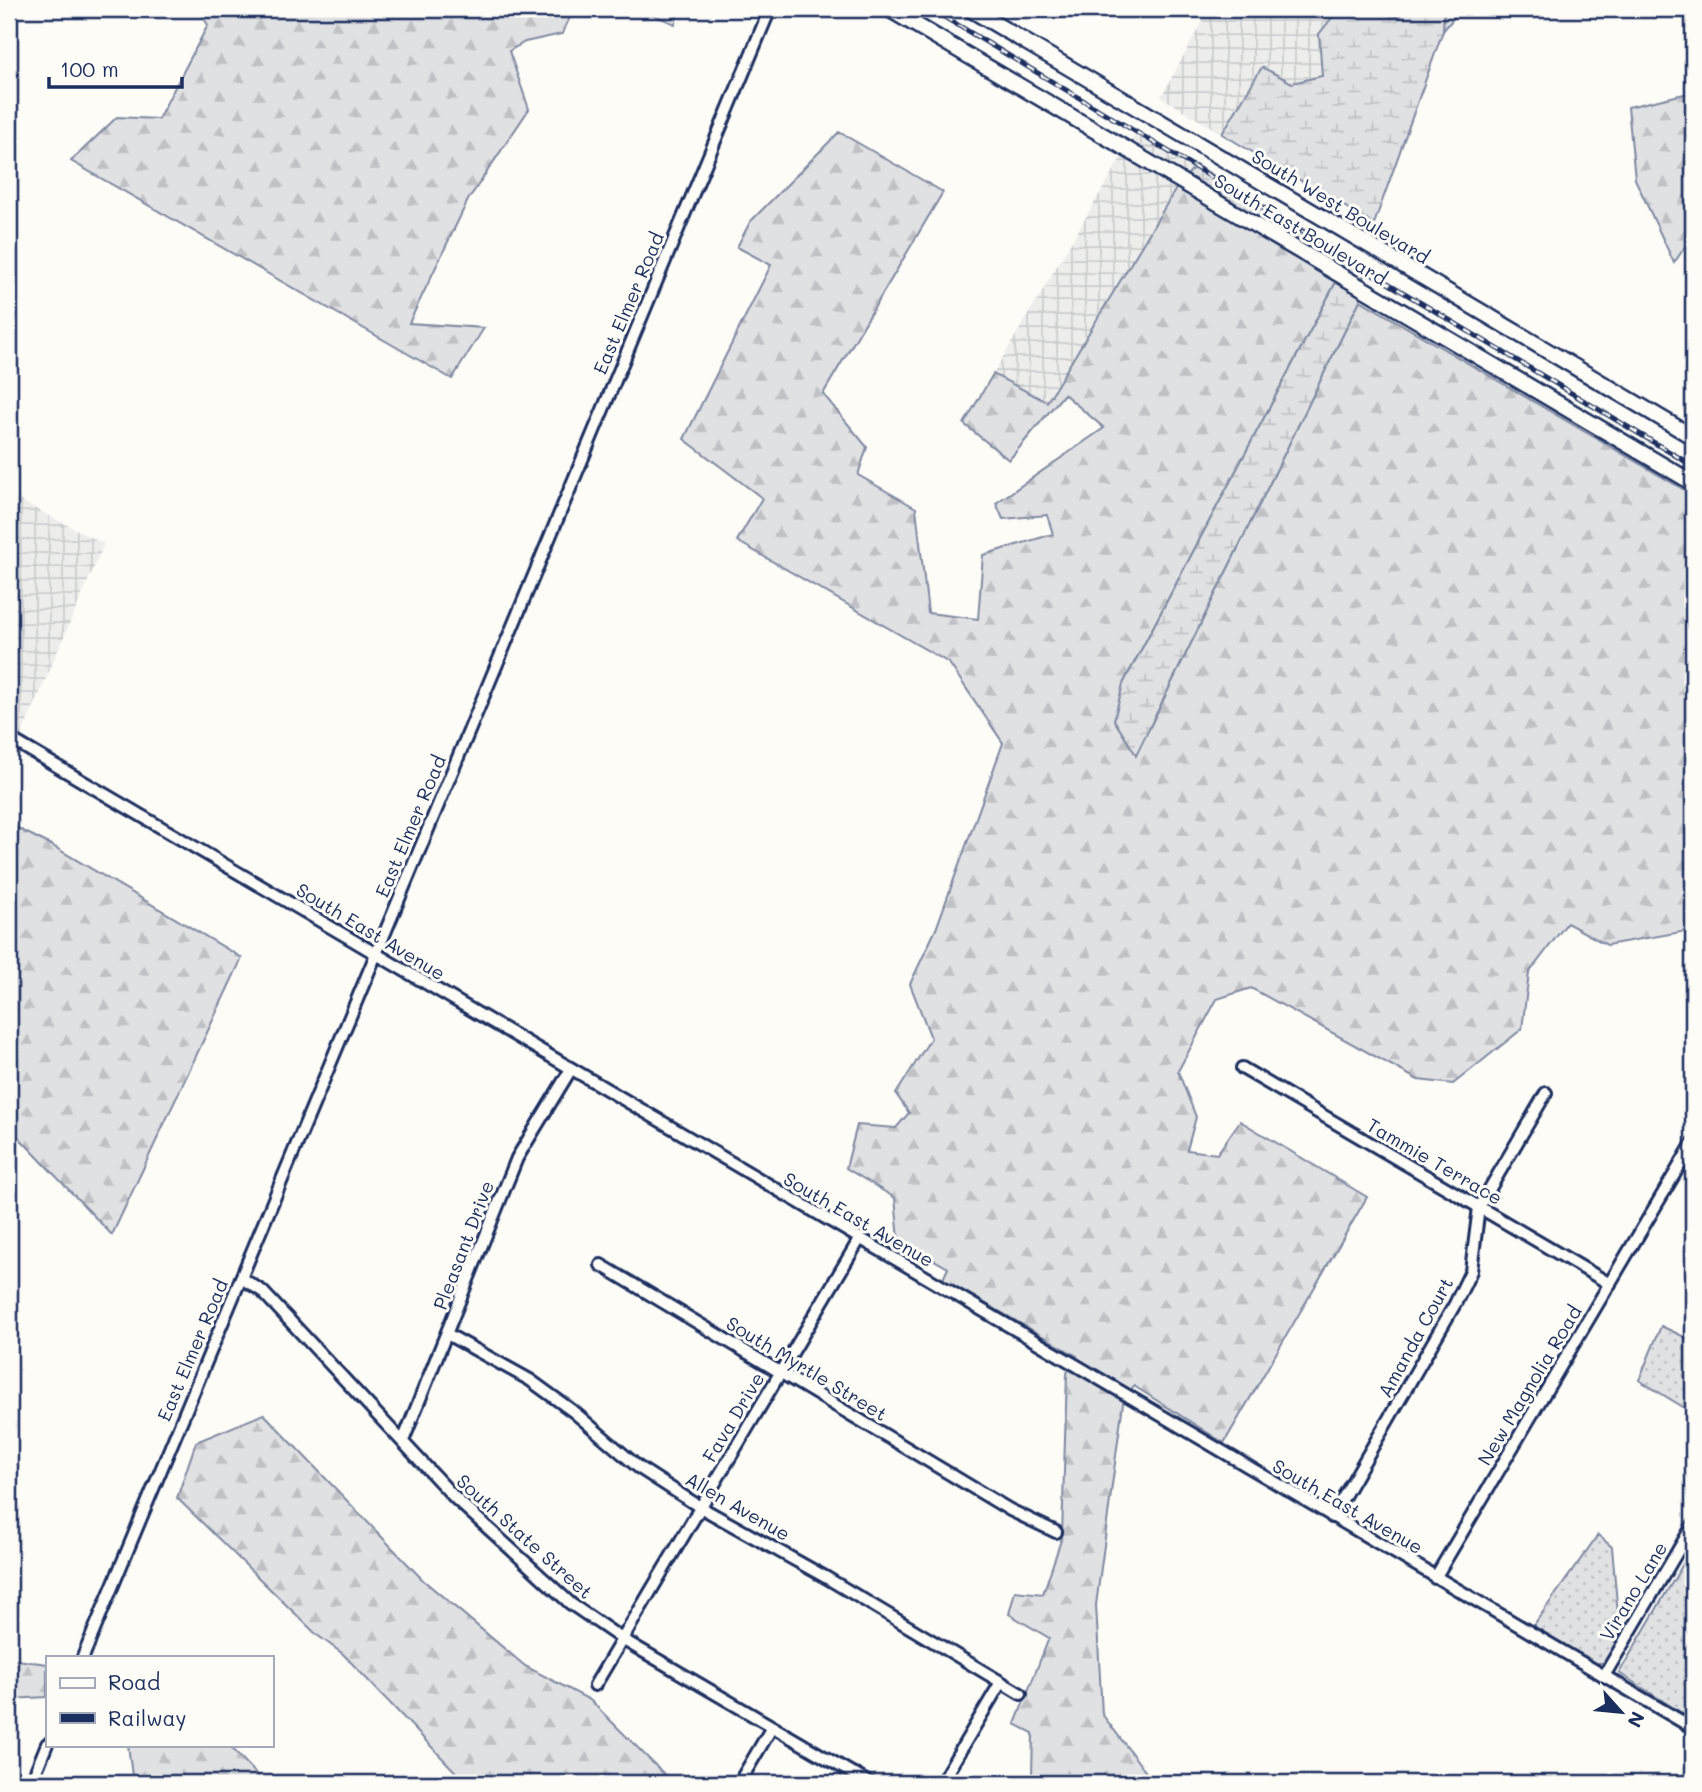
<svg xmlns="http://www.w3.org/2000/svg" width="1702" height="1792" font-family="Mali,sans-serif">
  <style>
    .industrial { fill: url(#industrial-grid) }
    .grass { fill: url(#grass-dots); stroke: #7e88a0; stroke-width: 2 }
    .forest { fill: url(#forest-firs); stroke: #7e88a0; stroke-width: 2 }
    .wetland { fill: url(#wetland-marsh); stroke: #7e88a0; stroke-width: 2 }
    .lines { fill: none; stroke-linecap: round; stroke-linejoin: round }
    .street-casing { stroke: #1b2f5e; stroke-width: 16 }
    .secondary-casing { stroke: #1b2f5e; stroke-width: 19 }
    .street { stroke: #fdfcf7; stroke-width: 10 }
    .secondary { stroke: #fdfcf7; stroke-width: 14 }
    .rail-casing { stroke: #1b2f5e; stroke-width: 5 }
    .rail { stroke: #fdfcf7; stroke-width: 2.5; stroke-dasharray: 8; stroke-linecap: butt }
    .labels { text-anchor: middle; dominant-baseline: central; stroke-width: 6; stroke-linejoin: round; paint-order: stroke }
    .street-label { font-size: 19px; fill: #1b2f5e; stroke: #fdfcf7 }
  </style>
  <defs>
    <pattern id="industrial-grid" width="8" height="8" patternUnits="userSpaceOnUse" patternTransform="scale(1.75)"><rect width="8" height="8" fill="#edeeec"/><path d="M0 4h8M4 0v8" fill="none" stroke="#cbcccd"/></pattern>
    <pattern id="grass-dots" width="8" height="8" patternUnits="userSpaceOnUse" patternTransform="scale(1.75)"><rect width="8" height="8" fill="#e0e1e3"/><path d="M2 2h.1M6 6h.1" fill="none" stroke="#c0c1c5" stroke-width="1.8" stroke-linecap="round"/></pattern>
    <pattern id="forest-firs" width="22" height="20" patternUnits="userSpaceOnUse" patternTransform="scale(1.75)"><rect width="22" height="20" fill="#e0e1e3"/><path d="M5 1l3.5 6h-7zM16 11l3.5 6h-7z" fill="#c0c1c5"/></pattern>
    <pattern id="wetland-marsh" width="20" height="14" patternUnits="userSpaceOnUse" patternTransform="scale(1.75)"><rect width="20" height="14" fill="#e0e1e3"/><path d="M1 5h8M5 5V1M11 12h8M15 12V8" fill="none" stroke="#c0c1c5"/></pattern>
  </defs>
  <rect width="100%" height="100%" fill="#fdfcf7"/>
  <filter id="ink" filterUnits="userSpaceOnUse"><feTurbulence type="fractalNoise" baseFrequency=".0143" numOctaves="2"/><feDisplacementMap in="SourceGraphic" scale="14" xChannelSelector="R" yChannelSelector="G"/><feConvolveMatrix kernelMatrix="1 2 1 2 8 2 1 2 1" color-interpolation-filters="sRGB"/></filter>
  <g filter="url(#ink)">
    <g class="industrial">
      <polygon points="1209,9 1339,9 1319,34 1322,76 1227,128 1222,134 1161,97"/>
      <polygon points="1359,9 1402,9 1400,17"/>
      <polygon points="1137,131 1196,165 1177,187 1046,402 993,374"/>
      <polygon points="9,495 104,544 9,764"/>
    </g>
    <g class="grass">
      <polygon points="1661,1326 1693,1341 1693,1413 1639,1380"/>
      <polygon points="1598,1535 1612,1547 1620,1638 1604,1663 1596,1663 1533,1626"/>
      <polygon points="1693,1547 1693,1720 1619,1673"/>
    </g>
    <g class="forest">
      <polygon points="198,9 574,9 562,34 525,42 509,51 529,109 468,200 409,323 484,328 452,379 71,161 117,117 158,119 208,25"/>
      <polygon points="639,9 679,9 675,24"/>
      <polygon points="1444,9 1461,9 1443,31"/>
      <polygon points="1693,92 1693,235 1674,263 1635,179 1628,107"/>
      <polygon points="839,132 943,192 823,394 867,447 858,475 916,508 928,613 978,619 983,555 1053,534 1047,515 1003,519 996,503 1104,428 1064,394 1009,460 964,424 993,374 1047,402 1177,187 1336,282 1123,684 1136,755 1360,300 1693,495 1693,930 1607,945 1567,923 1529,973 1522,1029 1453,1084 1418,1080 1251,988 1217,999 1178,1071 1196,1117 1187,1150 1217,1154 1240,1121 1367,1197 1224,1443 1134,1386 1123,1403 1096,1605 1102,1714 1154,1783 1011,1783 1032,1775 1033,1733 1015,1724 1049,1638 1009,1614 1015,1591 1043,1594 1062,1537 1067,1373 1077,1356 943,1279 948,1268 899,1240 895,1198 846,1168 857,1125 896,1128 909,1113 896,1094 931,1038 910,984 936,929 1003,743 949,663 737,541 762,498 684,439 771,265 737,247 750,222"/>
      <polygon points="9,824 51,845 242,958 112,1235 9,1127"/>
      <polygon points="264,1414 423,1580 525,1666 590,1700 673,1783 466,1783 343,1654 317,1635 177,1498 196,1442"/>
      <polygon points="9,1659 47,1664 47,1697 9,1699"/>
      <polygon points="128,1745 229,1745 265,1783 133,1783"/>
    </g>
    <g class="wetland">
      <polygon points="1339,9 1359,9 1400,17 1402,9 1444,9 1443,31 1374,224 1222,134 1262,67 1292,83 1322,76 1319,34"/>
      <polygon points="1196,165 1365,266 1360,300 1136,755 1114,720 1123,684 1336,282 1177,187"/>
    </g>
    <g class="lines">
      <defs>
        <g id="street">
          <polyline points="9,738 1693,1728"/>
          <polyline points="1242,1068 1610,1284"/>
          <polyline points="601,1265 1010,1510 1056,1532"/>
          <polyline points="241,1278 262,1291 455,1498 571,1604 622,1639 869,1783"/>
          <polyline points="447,1334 530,1380 574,1412 638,1467 700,1507 827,1578 1021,1694"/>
          <polyline points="403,1441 517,1158 571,1069"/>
          <polyline points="1332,1517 1455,1304 1471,1271 1479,1207 1546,1093"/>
          <polyline points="1435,1578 1693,1143"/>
          <polyline points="83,1657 770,9"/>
          <polyline points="1604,1676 1693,1525"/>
          <polyline points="595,1685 859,1240"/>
          <polyline points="31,1783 47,1744"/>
          <polyline points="739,1783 772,1727"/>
          <polyline points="941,1783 1001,1682"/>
        </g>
        <g id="secondary">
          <polyline points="889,9 1693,483"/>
          <polyline points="970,9 1693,437"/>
        </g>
      </defs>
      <use href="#street" class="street-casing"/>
      <use href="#secondary" class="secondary-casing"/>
      <use href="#street" class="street"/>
      <use href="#secondary" class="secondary"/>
      <defs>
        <polyline id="rail" points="931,9 1693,466"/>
      </defs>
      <use href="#rail" class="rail-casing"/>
      <use href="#rail" class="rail"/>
    </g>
  </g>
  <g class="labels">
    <g class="street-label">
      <text transform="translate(1341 206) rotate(31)">South West Boulevard</text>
      <text transform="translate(1301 229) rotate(31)">South East Boulevard</text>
      <text transform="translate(628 303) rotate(-67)">East Elmer Road</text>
      <text transform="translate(410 826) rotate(-67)">East Elmer Road</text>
      <text transform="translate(371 931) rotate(31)">South East Avenue</text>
      <text transform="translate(1435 1161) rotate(30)">Tammie Terrace</text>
      <text transform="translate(859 1219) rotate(30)">South East Avenue</text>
      <text transform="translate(463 1245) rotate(-69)">Pleasant Drive</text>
      <text transform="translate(1415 1337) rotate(-61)">Amanda Court</text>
      <text transform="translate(192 1350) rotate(-67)">East Elmer Road</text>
      <text transform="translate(807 1368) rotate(31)">South Myrtle Street</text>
      <text transform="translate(1529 1385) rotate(-59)">New Magnolia Road</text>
      <text transform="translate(733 1417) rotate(-59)">Fava Drive</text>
      <text transform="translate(738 1506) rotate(30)">Allen Avenue</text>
      <text transform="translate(1348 1506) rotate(30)">South East Avenue</text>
      <text transform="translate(525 1536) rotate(42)">South State Street</text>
      <text transform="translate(1633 1591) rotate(-59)">Virano Lane</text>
    </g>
  </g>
  <rect width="1702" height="1792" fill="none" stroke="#fdfcf7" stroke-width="35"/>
  <rect x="18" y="18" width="1667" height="1757" fill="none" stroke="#1b2f5e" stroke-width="2.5" filter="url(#ink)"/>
  <rect x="46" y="1656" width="228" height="91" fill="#fdfcf7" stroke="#a3aaba" stroke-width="2"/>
  <rect x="60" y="1678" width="35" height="10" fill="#fdfcf7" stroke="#a3aaba" stroke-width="2"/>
  <text x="108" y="1690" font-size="21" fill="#1b2f5e">Road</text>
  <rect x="60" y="1713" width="35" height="10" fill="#1b2f5e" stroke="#a3aaba" stroke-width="2"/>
  <text x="108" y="1726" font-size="21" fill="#1b2f5e">Railway</text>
  <g transform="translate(1621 1712) rotate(117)" stroke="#fdfcf7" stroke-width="5" paint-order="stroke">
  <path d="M0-5L12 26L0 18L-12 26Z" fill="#1b2f5e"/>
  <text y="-10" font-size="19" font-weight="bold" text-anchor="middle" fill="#1b2f5e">N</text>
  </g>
  <path d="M49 77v10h133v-10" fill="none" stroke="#1b2f5e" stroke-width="3.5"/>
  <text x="60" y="77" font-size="21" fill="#1b2f5e" stroke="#fdfcf7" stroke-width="5" paint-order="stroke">100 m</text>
</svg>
